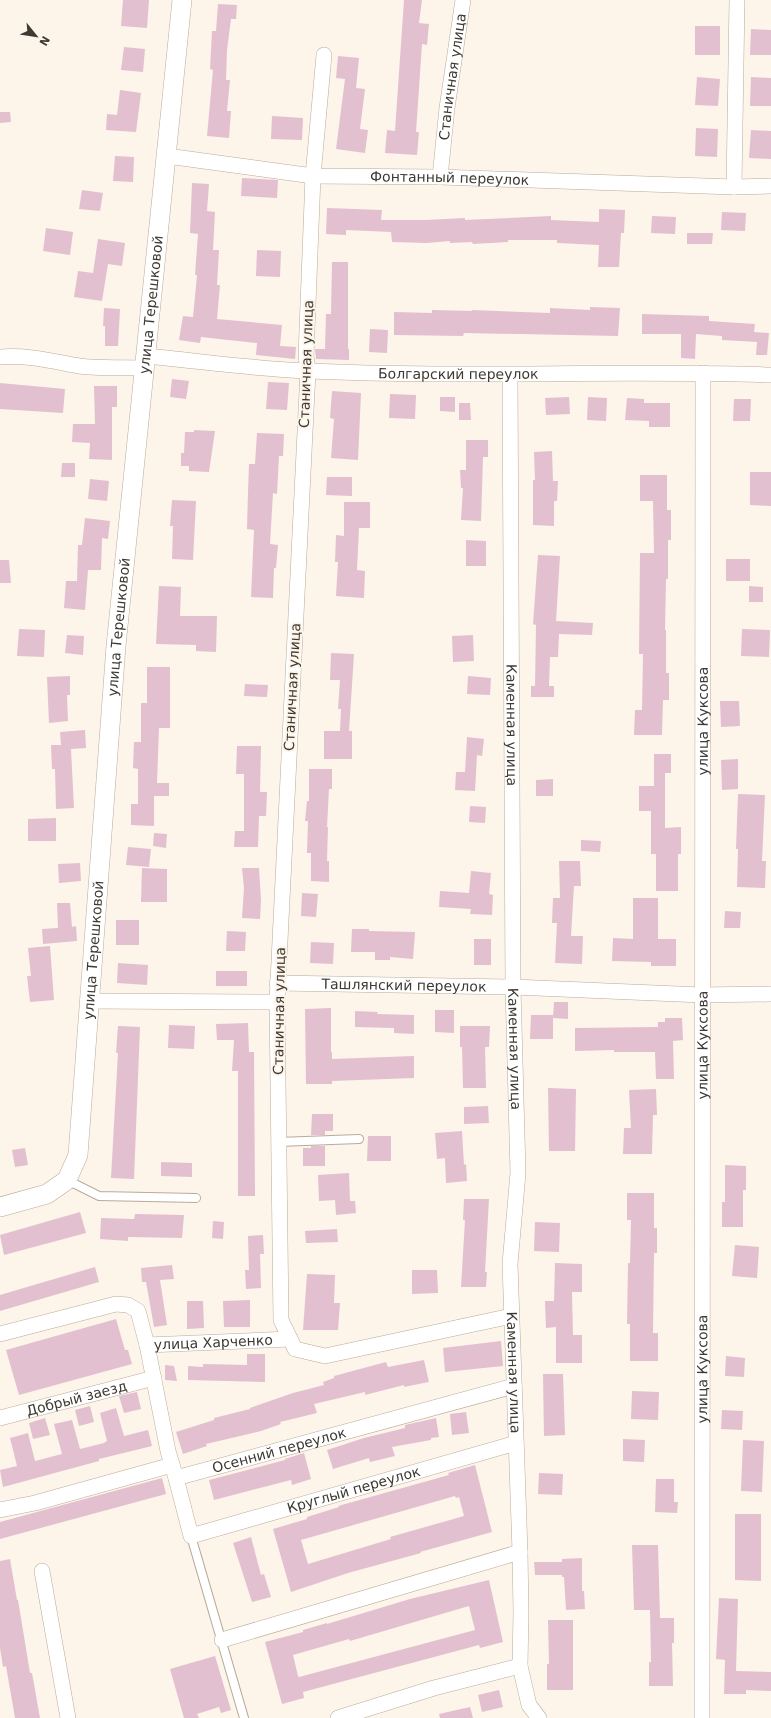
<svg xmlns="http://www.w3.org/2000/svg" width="771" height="1718" font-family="'DejaVu Sans',sans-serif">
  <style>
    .building { fill: #e3c0d0; fill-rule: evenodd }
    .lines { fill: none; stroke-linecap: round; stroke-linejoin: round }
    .service-casing { stroke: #b9ab9b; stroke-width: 10 }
    .minor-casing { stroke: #b9ab9b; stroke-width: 16 }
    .tertiary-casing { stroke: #b9ab9b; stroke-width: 20 }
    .service { stroke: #fff; stroke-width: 8 }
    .minor { stroke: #fff; stroke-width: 15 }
    .tertiary { stroke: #fff; stroke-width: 19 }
    .labels { text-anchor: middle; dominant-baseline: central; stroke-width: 4; stroke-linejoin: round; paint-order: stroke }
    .street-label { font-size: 14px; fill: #3e3932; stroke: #fdf4ea }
  </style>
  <rect width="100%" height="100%" fill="#fdf4ea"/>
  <g class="building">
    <polygon points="123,0 149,0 147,28 121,26"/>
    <polygon points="404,0 422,0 419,23 429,24 427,45 422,44 416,132 419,132 417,155 385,153 387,130 395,131"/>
    <polygon points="218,4 237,5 236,19 231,19 227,50 226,80 230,80 227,111 231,111 229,138 207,136 213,70 210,69 212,31 216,31"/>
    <rect x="695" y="26" width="25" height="29"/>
    <polygon points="751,29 771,30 771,55 750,55"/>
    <polygon points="124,47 145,49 143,72 121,70"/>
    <polygon points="338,56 359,58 356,88 365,89 360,129 368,130 365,153 336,149 345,79 336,78"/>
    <polygon points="697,77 720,79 718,106 695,105"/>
    <polygon points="751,77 771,78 771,106 750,106"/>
    <polygon points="120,90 141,93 136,132 106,130 107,114 117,115"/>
    <polygon points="0,112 10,112 11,122 0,123"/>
    <polygon points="272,116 303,118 302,140 271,139"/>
    <polygon points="696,128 718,129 717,157 695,156"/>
    <polygon points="751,130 771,131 771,159 749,158"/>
    <polygon points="115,156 134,157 133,182 113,181"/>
    <polygon points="242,178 278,180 277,198 241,196"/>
    <polygon points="192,183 209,184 207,211 215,212 213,250 219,250 217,285 220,285 217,319 282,325 280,346 296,347 295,359 256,355 257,343 201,337 200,343 179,340 183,316 193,317 197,275 195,275 198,234 190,233"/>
    <polygon points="82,190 103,193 100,211 79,209"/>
    <polygon points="327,208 382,210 381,220 426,220 465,218 465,220 551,216 551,220 599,222 599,209 625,210 624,233 621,233 619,267 598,267 599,245 557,243 557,240 508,240 508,242 473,244 472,242 450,243 450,241 426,243 392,242 391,232 346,230 346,235 326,234"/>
    <polygon points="722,212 746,213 745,231 721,230"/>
    <polygon points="652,216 676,217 675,234 651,233"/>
    <polygon points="46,228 73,232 70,255 43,251"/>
    <polygon points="687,233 713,233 712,244 687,244"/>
    <polygon points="98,239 125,243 122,266 108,264 102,301 74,297 78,271 93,273"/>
    <polygon points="257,250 281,251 280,277 256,276"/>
    <polygon points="332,262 348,262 348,349 349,349 349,360 316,359 315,349 325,349 326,314 331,314"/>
    <polygon points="590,307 620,308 618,336 464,333 463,336 394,335 394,312 432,313 432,310 472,311 472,310 550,313 550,308 590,310"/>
    <polygon points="104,308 120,309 118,346 105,346 105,326 103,326"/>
    <polygon points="642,314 709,316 709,321 755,324 754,332 769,333 767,355 756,355 757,342 722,340 722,336 696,334 695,359 681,358 681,334 642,334"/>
    <polygon points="370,329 388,330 387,353 369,352"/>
    <polygon points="172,379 189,381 186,399 170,397"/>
    <polygon points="268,382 289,383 287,410 266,409"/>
    <polygon points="0,383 65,389 63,413 0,409"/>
    <polygon points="94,386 117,386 117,407 112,407 112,460 89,459 90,443 72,442 73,424 95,424"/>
    <polygon points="332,391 361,393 358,460 331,458 334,419 330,418"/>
    <polygon points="390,394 416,395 415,419 389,418"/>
    <polygon points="440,397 455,397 455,412 440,411"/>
    <polygon points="569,397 570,414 546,415 545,398"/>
    <polygon points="588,397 607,398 606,421 587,420"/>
    <polygon points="627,398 644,399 644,403 670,403 670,427 649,427 649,421 625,420"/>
    <polygon points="734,399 751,399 750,421 733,421"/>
    <polygon points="459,403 470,403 471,420 459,420"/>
    <polygon points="194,430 215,431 209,472 189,471 189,466 181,466 181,453 184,453 185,432 194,432"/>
    <polygon points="257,433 284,434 283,456 279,456 277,494 273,493 270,544 278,545 276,568 274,568 273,598 251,597 254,530 247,529 248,492 249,464 255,464"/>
    <polygon points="466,440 488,440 488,457 483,457 481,521 461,520 463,488 461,488 460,470 466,470"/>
    <polygon points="552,451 553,481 558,481 557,501 554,501 554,526 533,525 533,480 535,480 534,452"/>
    <polygon points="62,463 75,463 75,477 61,477"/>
    <polygon points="750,472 771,472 771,506 750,505"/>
    <polygon points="640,475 667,475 667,510 671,510 671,540 668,540 668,579 666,579 665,630 666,630 666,673 669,673 669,700 663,700 662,735 634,735 635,710 642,710 643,654 639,654 640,553 654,553 653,501 640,501"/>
    <polygon points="327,477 352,477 352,496 326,495"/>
    <polygon points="90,479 109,481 107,501 88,499"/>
    <polygon points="172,500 196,501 193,560 172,559 173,526 170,526"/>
    <polygon points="344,502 370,502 370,528 359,528 357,570 365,571 364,598 336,596 338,562 335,562 336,535 344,536"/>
    <polygon points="85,518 110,521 108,539 102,538 101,570 88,570 85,610 64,608 66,581 77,581 78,545 82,545"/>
    <polygon points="466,540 486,541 486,566 466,566"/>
    <polygon points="538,555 560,556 556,621 593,623 592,635 559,634 558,657 550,657 549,686 554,686 554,697 531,697 531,686 535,686 536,625 533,624"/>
    <rect x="726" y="559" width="24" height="22"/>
    <polygon points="0,560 9,560 11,583 0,583"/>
    <polygon points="159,586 181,587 180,616 217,616 216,652 196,651 196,645 156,644"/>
    <polygon points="749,586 763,587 763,602 749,602"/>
    <polygon points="19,629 45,630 44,657 17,656"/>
    <polygon points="742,629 770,630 769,657 741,656"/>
    <polygon points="67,635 84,636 83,655 65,653"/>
    <polygon points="473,635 474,661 453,662 452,636"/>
    <polygon points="331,653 354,654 349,731 352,731 352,759 324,759 324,731 340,731 341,709 338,709 340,680 330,680"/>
    <polygon points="147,667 170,667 170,728 159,728 157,783 169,783 169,796 154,796 154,826 131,825 131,804 138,804 138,769 133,768 134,742 141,742 141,703 147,703"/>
    <polygon points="70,676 70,695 67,695 68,721 49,723 47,677"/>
    <polygon points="468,676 491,678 490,695 467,694"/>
    <polygon points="245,684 268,685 267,697 244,696"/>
    <polygon points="720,701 739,701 740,726 721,727"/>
    <polygon points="85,730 86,748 71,749 74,808 56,809 55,769 52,769 51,745 61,745 60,732"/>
    <polygon points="467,737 484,739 482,756 477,755 475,791 455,790 456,772 465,772"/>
    <polygon points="237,746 261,746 260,792 267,792 266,816 259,816 258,847 234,847 235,831 244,831 244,774 236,774"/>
    <polygon points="654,754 671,754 671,773 665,773 665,828 681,827 681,854 678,854 678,891 656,891 656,854 651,854 651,811 639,811 639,786 654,786"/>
    <polygon points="738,759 738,789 722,790 721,760"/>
    <polygon points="309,769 332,769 332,789 329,789 327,827 328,827 327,861 329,861 329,882 311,881 311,853 307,853 308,821 305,821 307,801 309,801"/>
    <polygon points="553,779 553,796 536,796 536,780"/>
    <polygon points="738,794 765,795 762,861 766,861 765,888 737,887 738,849 736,849"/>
    <polygon points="470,806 486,807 485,823 469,822"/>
    <polygon points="56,818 56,841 28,841 28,819"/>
    <polygon points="154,833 167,834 166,848 153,846"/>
    <polygon points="581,840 601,841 600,852 581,851"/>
    <polygon points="128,847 151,849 149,867 126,865"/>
    <polygon points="559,861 580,861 581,886 574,886 571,936 583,936 582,964 555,963 557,923 552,923 553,898 560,898"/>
    <polygon points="80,863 81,881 59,883 58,864"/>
    <polygon points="142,868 167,869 167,902 141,902"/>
    <polygon points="242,868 259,868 261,900 260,919 242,918 244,888"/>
    <polygon points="471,871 491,873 489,894 493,895 492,915 470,914 471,909 439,907 440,891 469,893"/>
    <polygon points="302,893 318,894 316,917 301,916"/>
    <polygon points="633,898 658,898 658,939 676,939 676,966 651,966 651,962 612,961 613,938 633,939"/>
    <polygon points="57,903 70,903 72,927 76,926 77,941 43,944 42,929 58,928"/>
    <polygon points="725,911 741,912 740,928 724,928"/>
    <rect x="116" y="920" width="23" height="25"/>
    <polygon points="352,929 369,929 369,931 415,932 413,959 390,957 390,960 375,960 375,952 351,952"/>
    <polygon points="227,931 246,932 245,951 226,951"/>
    <rect x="474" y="939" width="17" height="26"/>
    <polygon points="311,942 334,943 333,964 310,963"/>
    <polygon points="50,946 54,1000 30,1002 27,976 31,976 28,948"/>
    <polygon points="118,963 148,965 147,985 117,983"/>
    <rect x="216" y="971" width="31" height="15"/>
    <polygon points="554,1002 568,1002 568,1019 553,1018 553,1039 530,1039 531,1015 553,1015 553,1017"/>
    <polygon points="331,1008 331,1052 332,1052 332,1059 414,1056 414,1078 332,1081 332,1084 306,1084 305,1009"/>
    <polygon points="435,1010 454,1010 454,1033 435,1032"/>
    <polygon points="355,1011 378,1012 377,1014 414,1015 414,1034 394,1033 394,1028 355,1027"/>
    <polygon points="665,1018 682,1018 683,1040 673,1041 674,1079 656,1079 655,1052 614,1052 614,1050 575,1051 575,1028 658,1027 658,1022 665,1022"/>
    <polygon points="248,1023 249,1052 254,1052 255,1196 238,1196 238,1071 232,1071 234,1040 217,1040 216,1024"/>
    <polygon points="169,1025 195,1026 194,1049 168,1048"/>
    <polygon points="118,1026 140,1027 134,1179 111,1178 118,1053 116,1053"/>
    <polygon points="460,1026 490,1026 489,1047 485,1047 486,1088 463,1088 462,1047 460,1047"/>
    <polygon points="548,1088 576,1089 575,1151 549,1151"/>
    <polygon points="656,1089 657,1115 653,1115 652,1154 623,1154 624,1128 631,1128 629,1090"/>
    <polygon points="488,1106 489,1123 464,1124 464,1107"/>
    <polygon points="312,1114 333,1114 333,1131 325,1131 325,1135 311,1135"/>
    <polygon points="462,1131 464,1165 466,1164 467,1181 446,1183 445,1158 437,1159 435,1133"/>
    <polygon points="368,1136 391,1136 391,1161 367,1161"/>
    <polygon points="311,1146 325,1146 325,1166 303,1166 303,1148 311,1148"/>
    <polygon points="25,1148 28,1165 15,1167 12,1150"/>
    <polygon points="161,1162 192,1163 192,1177 161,1176"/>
    <polygon points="725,1165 746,1166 746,1190 743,1190 743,1227 722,1227 722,1202 725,1202"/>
    <polygon points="349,1173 350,1201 355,1201 356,1213 336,1215 335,1200 319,1201 318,1175"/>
    <polygon points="627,1193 654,1193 654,1228 657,1228 657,1253 654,1253 653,1333 658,1333 658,1361 630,1361 630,1324 627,1324 628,1263 630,1263 631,1220 627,1220"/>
    <polygon points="464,1199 489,1199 485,1272 487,1272 486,1287 461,1287 465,1220 463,1220"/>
    <polygon points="80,1212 86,1233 4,1255 0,1235"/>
    <polygon points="135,1214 184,1215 182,1238 128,1237 128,1241 100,1239 101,1218 134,1219"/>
    <polygon points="213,1221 224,1222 223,1239 212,1238"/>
    <polygon points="535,1222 560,1223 559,1252 534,1251"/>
    <polygon points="337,1229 338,1242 306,1243 305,1231"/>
    <polygon points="263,1235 264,1254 260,1254 261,1288 246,1289 245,1270 249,1270 248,1236"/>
    <polygon points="735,1245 759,1247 757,1278 732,1276"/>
    <polygon points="555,1263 582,1264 582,1292 572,1292 573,1335 582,1335 582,1363 556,1363 556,1327 546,1328 545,1301 554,1301"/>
    <polygon points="172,1265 174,1279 160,1280 167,1325 154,1327 146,1282 142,1282 141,1268"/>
    <polygon points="95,1267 99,1282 0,1311 0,1295"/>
    <polygon points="412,1270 437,1270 438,1293 412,1294"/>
    <polygon points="307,1274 335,1275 334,1303 340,1303 338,1330 303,1330"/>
    <polygon points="250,1300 250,1327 224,1327 223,1301"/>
    <polygon points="187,1301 203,1301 204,1328 187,1329"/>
    <polygon points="116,1319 125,1350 128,1350 132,1364 19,1395 6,1350"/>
    <polygon points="501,1341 503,1366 445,1372 443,1348"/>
    <polygon points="247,1354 265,1354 265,1382 188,1380 188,1366 203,1367 203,1364 247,1365"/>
    <polygon points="726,1356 745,1358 744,1377 725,1376"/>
    <polygon points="424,1360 429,1382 404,1387 404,1385 365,1395 365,1392 314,1404 317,1413 280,1422 281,1424 261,1431 206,1444 207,1446 183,1454 176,1432 214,1420 214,1418 250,1409 250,1408 293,1393 324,1385 323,1382 334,1378 334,1376 386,1362 388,1367"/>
    <polygon points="165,1365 174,1366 177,1381 165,1380"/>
    <polygon points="543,1374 563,1374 565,1435 544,1436"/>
    <polygon points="632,1391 659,1392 658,1420 631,1419"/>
    <polygon points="137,1392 141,1409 124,1413 119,1396"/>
    <polygon points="90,1406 94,1422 79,1426 75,1410"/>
    <polygon points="116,1408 124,1436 148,1430 152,1446 99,1459 99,1461 3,1487 0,1470 17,1466 10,1438 28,1433 35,1461 62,1454 54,1424 72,1420 80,1449 104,1443 107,1441 100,1413"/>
    <polygon points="722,1410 743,1411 742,1430 721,1429"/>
    <polygon points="466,1412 469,1433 452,1435 450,1414"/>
    <polygon points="45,1418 50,1435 33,1439 29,1423"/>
    <polygon points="436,1418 439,1437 431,1438 431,1440 392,1447 395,1456 370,1462 369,1458 333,1469 327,1450 364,1438 405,1428 405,1425"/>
    <polygon points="623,1439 645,1440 644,1462 623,1461"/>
    <polygon points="743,1440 764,1441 762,1492 741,1491"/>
    <polygon points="304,1453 311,1479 292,1485 291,1480 214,1500 209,1480 285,1460 285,1459"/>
    <path d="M 475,1465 L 492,1532 L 420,1552 L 421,1553 L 348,1573 L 291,1592 L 273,1529 L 307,1519 L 307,1517 L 339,1507 L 338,1506 L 449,1475 L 448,1473 ZM 455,1496 L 456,1498 L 459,1497 L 464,1516 L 390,1537 L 391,1539 L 308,1564 L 301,1540 Z"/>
    <polygon points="539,1473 563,1474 562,1495 538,1494"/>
    <polygon points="162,1478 166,1494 0,1539 0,1522"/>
    <polygon points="656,1479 674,1479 674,1502 678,1502 677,1513 655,1512"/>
    <polygon points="735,1514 761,1514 761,1581 735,1580"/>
    <polygon points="251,1537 261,1575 264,1574 271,1597 252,1602 233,1543"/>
    <polygon points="632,1545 658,1545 660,1618 674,1618 674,1643 672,1643 673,1686 649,1686 649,1662 651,1662 650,1610 634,1610"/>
    <polygon points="582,1558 582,1591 584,1591 585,1609 566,1610 564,1577 562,1577 562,1575 535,1575 534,1562 562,1562 562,1559"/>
    <polygon points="10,1559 17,1600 18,1600 30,1673 32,1673 40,1718 15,1718 6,1666 3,1667 0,1648 0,1561"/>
    <path d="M 489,1580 L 503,1642 L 480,1648 L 479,1645 L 303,1692 L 304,1698 L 282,1704 L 265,1642 L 303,1632 L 303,1630 L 327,1623 L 327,1624 L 410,1599 ZM 469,1606 L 475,1630 L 299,1677 L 298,1676 L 293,1655 L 349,1639 L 350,1641 Z"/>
    <polygon points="719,1598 738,1599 736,1671 771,1672 771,1691 746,1690 746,1694 724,1694 725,1660 716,1659"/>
    <polygon points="548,1620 573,1620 573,1690 547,1690 547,1664 549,1664"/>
    <polygon points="215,1656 231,1710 221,1713 219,1707 197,1714 199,1718 184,1718 170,1669"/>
    <polygon points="499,1690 503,1707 482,1712 478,1695"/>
    <polygon points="470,1707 473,1718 440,1718 439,1714"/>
  </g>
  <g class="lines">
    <defs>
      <g id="service">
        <polyline points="278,1142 359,1139"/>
        <polyline points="67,1180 99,1196 196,1198"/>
        <polyline points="191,1536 244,1718"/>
      </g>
      <g id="minor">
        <polyline points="324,55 313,176 306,356 308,371 277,1002 281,1320 295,1349 325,1356 511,1316"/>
        <path id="s1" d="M 167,156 L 313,176 L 440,177 L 734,187 L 771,186"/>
        <path id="s2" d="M 440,177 L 447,108 L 463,0"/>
        <polyline points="734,187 737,0"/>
        <path id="s3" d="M 146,356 C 200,361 254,369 309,371 C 463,378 617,370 771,375"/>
        <path d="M 0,357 C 29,355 51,361 79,366 C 100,369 123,367 144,368"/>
        <path id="s4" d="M 510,375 L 513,987 L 518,1173 L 510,1264 L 520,1552 L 521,1612 L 520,1666 L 529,1705 L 539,1718"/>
        <path id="s5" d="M 277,983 L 513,987 L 702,995 L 771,994"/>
        <polyline points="88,1001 277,1002"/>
        <path id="s6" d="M 0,1334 L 116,1304 L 128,1305 L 138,1311 L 147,1345 L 290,1339"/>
        <path id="s7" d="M 147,1345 L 168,1451 L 176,1478 L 514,1386"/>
        <path id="s8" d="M 0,1418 L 154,1378"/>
        <path id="s9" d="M 176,1478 L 191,1536 L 516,1443"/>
        <polyline points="0,1510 35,1503 172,1465"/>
        <polyline points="42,1571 68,1718"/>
        <polyline points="222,1640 520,1552"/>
        <polyline points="338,1718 434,1688 520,1666"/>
        <path id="s10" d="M 702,1718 L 703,373"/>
      </g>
      <g id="tertiary">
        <path id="s11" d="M 0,1207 L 47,1194 L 67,1180 L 78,1155 L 116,646 L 182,0"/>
      </g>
    </defs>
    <use href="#service" class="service-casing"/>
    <use href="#minor" class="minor-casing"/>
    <use href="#tertiary" class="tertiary-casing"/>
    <use href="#service" class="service"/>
    <use href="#minor" class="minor"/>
    <use href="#tertiary" class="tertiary"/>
  </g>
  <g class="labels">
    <g class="street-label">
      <text stroke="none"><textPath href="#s2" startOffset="101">Станичная улица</textPath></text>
      <text stroke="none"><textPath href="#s1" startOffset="284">Фонтанный переулок</textPath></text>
      <text stroke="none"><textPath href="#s11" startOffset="954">улица Терешковой</textPath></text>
      <text transform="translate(306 364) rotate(-88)">Станичная улица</text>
      <text stroke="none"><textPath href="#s3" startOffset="313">Болгарский переулок</textPath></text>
      <text stroke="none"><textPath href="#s11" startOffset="630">улица Терешковой</textPath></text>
      <text transform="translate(292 687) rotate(-87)">Станичная улица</text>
      <text stroke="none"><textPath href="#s10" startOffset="997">улица Куксова</textPath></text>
      <text stroke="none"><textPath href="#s4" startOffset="350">Каменная улица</textPath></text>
      <text stroke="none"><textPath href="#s11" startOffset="306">улица Терешковой</textPath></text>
      <text stroke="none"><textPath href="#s5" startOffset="127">Ташлянский переулок</textPath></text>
      <text transform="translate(279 1011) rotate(-89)">Станичная улица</text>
      <text stroke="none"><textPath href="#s10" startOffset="673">улица Куксова</textPath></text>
      <text stroke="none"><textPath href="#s4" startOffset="674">Каменная улица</textPath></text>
      <text stroke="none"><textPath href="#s6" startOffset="245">улица Харченко</textPath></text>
      <text stroke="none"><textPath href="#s10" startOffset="349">улица Куксова</textPath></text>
      <text stroke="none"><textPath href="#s4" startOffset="998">Каменная улица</textPath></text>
      <text stroke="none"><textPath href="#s8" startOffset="79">Добрый заезд</textPath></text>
      <text stroke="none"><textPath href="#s7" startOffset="243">Осенний переулок</textPath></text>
      <text stroke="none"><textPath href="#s9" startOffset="229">Круглый переулок</textPath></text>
    </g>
  </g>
  <g transform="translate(36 36) rotate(120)" stroke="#fdf4ea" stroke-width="3" paint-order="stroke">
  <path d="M0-3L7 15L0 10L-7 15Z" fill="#3e3932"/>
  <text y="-6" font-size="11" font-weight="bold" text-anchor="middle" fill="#3e3932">N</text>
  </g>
</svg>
